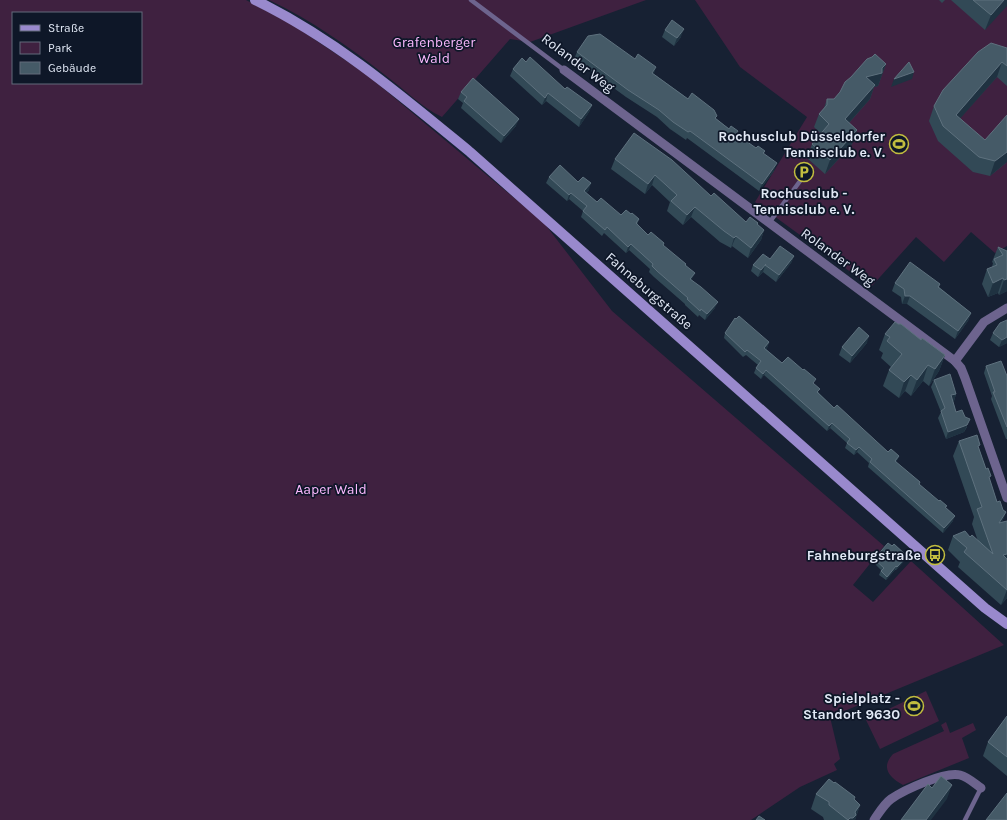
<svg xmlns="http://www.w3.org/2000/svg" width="1007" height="820" font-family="Karla,sans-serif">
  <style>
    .green { fill: #3f2140; fill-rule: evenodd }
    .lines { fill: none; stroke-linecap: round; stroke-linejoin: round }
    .lane { stroke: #6d648e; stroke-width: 4.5 }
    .street { stroke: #6d648e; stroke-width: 9 }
    .secondary { stroke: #9989cd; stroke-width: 10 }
    .wall { fill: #324956 }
    .shaded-wall { fill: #1f3241 }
    .building { fill: #455a67; stroke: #5e717e }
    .labels { text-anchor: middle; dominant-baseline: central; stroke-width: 3.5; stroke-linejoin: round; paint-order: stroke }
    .park-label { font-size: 14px; fill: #fbb8fe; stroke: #0e1728 }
    .street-label { font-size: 14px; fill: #e2e9f6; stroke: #0e1728 }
    .poi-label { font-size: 14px; font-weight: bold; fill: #e2e9f6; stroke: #0e1728; text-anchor: end }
  </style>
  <rect width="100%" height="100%" fill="#172133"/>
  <g class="green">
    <path d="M 0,0 L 246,0 L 293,25 L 366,74 L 544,223 L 612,311 L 884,546 L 853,585 L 873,602 L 911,561 L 1004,645 L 830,717 L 840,759 L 834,764 L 837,770 L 800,787 L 751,820 L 0,820 ZM 13,13 L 141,13 L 141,83 L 13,83 Z"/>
    <path d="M 269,0 L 646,0 L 530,42 L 510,39 L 442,117 C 421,107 404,89 385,75 C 348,46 311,20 269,0 Z"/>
    <polygon points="695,0 1007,0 1007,246 995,253 971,232 944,262 916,237 871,287 755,202 807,117 740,67"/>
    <polygon points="926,691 939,721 880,749 866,720"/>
    <path d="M 946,722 L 950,733 L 973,723 L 976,730 L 962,738 L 969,758 L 903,785 C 890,778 880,768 893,754 L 944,731 L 941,725 Z"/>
  </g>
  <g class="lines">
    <g class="lane">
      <polyline points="471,0 564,70"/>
      <polyline points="769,223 806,173"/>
      <polyline points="965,820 981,788"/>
    </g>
    <g class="street">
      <polyline points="564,70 955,361 961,368 965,378 1007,498"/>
      <polyline points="955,361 984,322 1007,308"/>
      <path d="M 874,820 C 879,813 884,804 891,799 C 904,790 945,771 960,775 C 968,777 974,783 981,788"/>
    </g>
    <path class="secondary" d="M 255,0 C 335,39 402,96 470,152 L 985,608 L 1007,624"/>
  </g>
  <g class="wall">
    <polygon points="939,0 945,0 942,3"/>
    <polygon points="951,0 1007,0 985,30"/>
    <polygon points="665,30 681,37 674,46 662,37"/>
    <polygon points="1007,48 1007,86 997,77 960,118 1006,163 990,176 973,172 938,141 929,121 934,106"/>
    <polygon points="577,52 654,74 756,148 765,151 764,154 774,171 759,191 687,138 686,140 670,129 657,117 626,97 574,59"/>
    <polygon points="526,62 565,89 592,105 589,112 579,127 546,101 542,105 510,76 513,69"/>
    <polygon points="886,64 878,86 874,87 870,99 849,123 857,130 852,144 825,174 807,158 812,144 821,134 814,127 819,114 824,108 827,99 834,99 840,92 851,77"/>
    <polygon points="461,92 516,126 501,143 461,108 463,103 458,99"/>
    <polygon points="615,159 711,196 746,222 758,223 757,225 764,230 761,240 748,258 732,246 731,248 720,242 691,217 683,225 667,211 670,202 652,185 645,194 611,169"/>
    <polygon points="549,177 578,182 589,190 586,193 597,202 621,215 631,214 639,219 637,225 648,235 664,243 664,246 686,265 692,279 692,280 715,308 705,320 699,315 698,317 685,305 685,304 654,277 649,272 650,269 629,250 626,253 604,233 602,236 581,217 583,211 569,199 567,201 546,183"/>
    <polygon points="998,247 1007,251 1007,291 999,295 998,293 988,297 982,284 987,269 992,267 993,263 992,262"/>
    <polygon points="794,256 791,263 776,282 763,272 758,277 751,271 753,265 770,259"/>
    <polygon points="895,283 940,284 939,287 971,313 968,321 955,339 907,304 902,304 901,297 892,291"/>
    <polygon points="725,333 769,342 767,348 766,349 782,363 814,384 819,393 834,408 888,452 899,456 896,462 920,482 920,485 946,508 953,521 943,533 868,467 869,463 857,452 854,455 845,448 847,443 830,428 827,431 764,375 761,379 754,373 756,368 758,365 746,355 743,357 724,338"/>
    <polygon points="993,333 1007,343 999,347 990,340"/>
    <polygon points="885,334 921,340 945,355 939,371 929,386 923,381 911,396 905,391 899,398 883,386 889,370 891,367 881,358 883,353 879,350"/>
    <polygon points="867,343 850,363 839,355 842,347"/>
    <polygon points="986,366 1007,376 1007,439 1006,439 991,399 992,396 984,373"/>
    <polygon points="934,380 956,394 954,401 953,401 956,412 967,427 964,432 946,439 938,418 941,412 931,387"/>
    <polygon points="959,441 979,449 997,502 1003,510 1006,512 1002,522 1007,521 1007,598 1001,605 958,567 960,562 948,550 953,536 970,537 978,541 972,524 974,517 953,456"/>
    <polygon points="874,559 906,559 896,570 895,570 886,580 879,575 881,570 873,562"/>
    <polygon points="1007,716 1007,776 983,756 988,742"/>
    <polygon points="834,783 855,797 854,800 860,805 855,820 824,820 823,817 811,809 816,794"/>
  </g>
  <g class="shaded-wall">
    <polygon points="1004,0 1007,0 1007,6 985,30 991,15"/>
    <polygon points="684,29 681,37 674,46 677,38"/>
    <polygon points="1002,62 997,77 950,130 956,115"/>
    <polygon points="886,64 878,86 874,87 870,99 840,133 845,119 866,77 882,68"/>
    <polygon points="656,67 654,74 652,73"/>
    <polygon points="914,72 912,79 891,87 894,79"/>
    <polygon points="548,93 546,101 542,105 545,98"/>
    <polygon points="592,105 589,112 579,127 581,119"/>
    <polygon points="519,119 516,126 501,143 504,136"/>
    <polygon points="857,130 852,144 825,174 830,160"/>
    <polygon points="1007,152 1007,162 990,176 995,161"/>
    <polygon points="777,163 774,171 759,191 762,184"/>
    <polygon points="655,175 652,185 645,194 648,184"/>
    <polygon points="591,183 589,190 582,197 584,191"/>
    <polygon points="571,193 569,199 567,201 569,195"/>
    <polygon points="695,207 691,217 683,225 687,215"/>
    <polygon points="764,230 761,240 748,258 751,248"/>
    <polygon points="736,236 732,246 731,248 734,238"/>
    <polygon points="631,244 629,250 626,253 628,247"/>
    <polygon points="794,256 791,263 776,282 779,275"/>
    <polygon points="765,265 763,272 758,277 761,270"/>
    <polygon points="695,273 692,279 687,285 690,279"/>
    <polygon points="1003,278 998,293 988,297 993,283"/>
    <polygon points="1007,279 1007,291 999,295 1004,280"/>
    <polygon points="905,296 910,296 907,304 902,304"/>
    <polygon points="718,302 715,308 705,320 707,314"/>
    <polygon points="971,313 968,321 955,339 958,331"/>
    <polygon points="869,336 867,343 850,363 852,356"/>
    <polygon points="1007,337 1007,343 999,347 1002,340"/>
    <polygon points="769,342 767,348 763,353 764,348"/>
    <polygon points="945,355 939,371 929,386 935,369"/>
    <polygon points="928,365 923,381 911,396 917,380"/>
    <polygon points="766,370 764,375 761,379 763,374"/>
    <polygon points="911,375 905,391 899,398 904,382"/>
    <polygon points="956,394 954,401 949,403 951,395"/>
    <polygon points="970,419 964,432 946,439 948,432"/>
    <polygon points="832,423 830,428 827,431 829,426"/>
    <polygon points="859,447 857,452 854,455 856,450"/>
    <polygon points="899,456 897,461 893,466 895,461"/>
    <polygon points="1006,512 1000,527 999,523"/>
    <polygon points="955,516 953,521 943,533 944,528"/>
    <polygon points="1007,554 1007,567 1003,555"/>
    <polygon points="907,556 906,559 896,570 897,567"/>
    <polygon points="896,566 895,570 886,580 887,577"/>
    <polygon points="1007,590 1007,598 1001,605"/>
    <polygon points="952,785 947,799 931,820 926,820"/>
    <polygon points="860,805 855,820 848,820 855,812"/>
  </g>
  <g class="building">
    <polygon points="973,0 1004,0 991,15"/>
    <polygon points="672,20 684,29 677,38 665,30"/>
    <polygon points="600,34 635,59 638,54 656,67 652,73 688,99 692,93 714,110 717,116 715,118 729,129 731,126 738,131 736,134 756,148 758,146 765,151 763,153 777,163 762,184 690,131 688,132 673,122 659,110 628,90 577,52 588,36"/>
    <polygon points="991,43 1007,48 1007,66 1002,62 956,115 985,140 1007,115 1007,152 995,161 979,157 943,126 934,106 943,90 978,52"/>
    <polygon points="875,54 886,64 882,68 882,73 866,77 875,85 845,119 857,130 830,160 812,144 829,124 819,114 827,105 827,99 834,99 840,92 845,82 851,77 867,59 872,57"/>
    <polygon points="530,57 565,89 567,87 592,105 581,119 548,93 545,98 513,69 522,58 526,62"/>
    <polygon points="909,62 914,72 894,79"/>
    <polygon points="473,78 519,119 504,136 464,101 467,97 461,92"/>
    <polygon points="634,133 672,160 711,196 714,193 746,222 750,217 758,223 757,224 764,230 751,248 736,236 734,238 724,231 695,207 687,215 671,201 677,195 655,175 648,184 615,159"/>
    <polygon points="560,165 578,182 583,177 591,183 584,191 597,202 601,198 621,215 626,210 631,214 632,213 639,219 636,223 648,235 651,232 664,243 663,245 686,264 685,265 695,273 690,279 701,287 718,302 707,314 701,309 700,311 687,299 688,298 657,271 652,266 653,264 631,244 628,247 607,227 605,230 583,211 587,206 571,193 569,195 549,177"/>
    <polygon points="780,246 794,256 779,275 765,265 766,264 761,270 753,265 763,254 770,259"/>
    <polygon points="998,247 1007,251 1007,279 1004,280 1003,278 993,283 987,269 997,265 994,259 1003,255"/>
    <polygon points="910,262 940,284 938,287 971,313 958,331 910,296 905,296 904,289 895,283"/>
    <polygon points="739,316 769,342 764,348 782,363 788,357 803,370 804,369 816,379 813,383 820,389 817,392 834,408 837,405 888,452 891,449 899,456 895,461 920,482 919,484 939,501 940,500 947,506 945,507 955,516 944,528 870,462 872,459 859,447 856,450 847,443 850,439 832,423 829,426 766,370 763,374 756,368 761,361 747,350 745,352 725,333 735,318 736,319"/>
    <polygon points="1007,320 1007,337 1002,340 993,333 1000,323"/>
    <polygon points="895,322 898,324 901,324 921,340 922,338 945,355 935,369 928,365 917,380 911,375 904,382 889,370 902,354 887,341 890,337 885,334"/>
    <polygon points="859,327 869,336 852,356 842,347"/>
    <polygon points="1001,361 1007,376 1007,427 993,392 995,392 986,366"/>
    <polygon points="950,374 956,394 951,395 956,412 962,410 965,417 970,419 967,425 948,432 941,411 945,408 934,380"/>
    <polygon points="977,435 980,445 978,446 986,469 988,468 991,476 989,477 997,502 1000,501 1003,510 1006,512 999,523 1007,521 1007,554 1003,555 1007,559 1007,590 964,552 967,548 953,536 965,531 970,537 972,535 993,554 977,509 982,507 959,441"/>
    <polygon points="888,543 892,546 894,544 907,556 897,567 896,566 887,577 881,571 884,568 874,559"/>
    <polygon points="1007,716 1007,757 988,742"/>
    <polygon points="941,776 952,785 926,820 901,820 928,784 932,788"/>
    <polygon points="829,779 834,783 835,782 855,797 854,799 860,805 855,812 856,815 853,818 850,818 848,820 829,805 829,802 816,794"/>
    <polygon points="1007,793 1007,820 986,820"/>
    <polygon points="759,816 765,820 756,820"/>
  </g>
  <defs>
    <symbol id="stadium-ring" viewBox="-11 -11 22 22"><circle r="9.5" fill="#0e1728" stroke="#c2bd3f" stroke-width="1.5"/><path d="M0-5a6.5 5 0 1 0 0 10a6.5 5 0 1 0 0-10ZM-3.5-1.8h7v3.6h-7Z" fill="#c2bd3f"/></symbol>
    <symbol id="parking-ring" viewBox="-11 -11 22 22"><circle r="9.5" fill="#0e1728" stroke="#c2bd3f" stroke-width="1.5"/><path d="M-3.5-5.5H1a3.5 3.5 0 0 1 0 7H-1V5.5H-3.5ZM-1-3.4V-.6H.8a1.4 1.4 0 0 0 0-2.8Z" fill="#c2bd3f"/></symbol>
    <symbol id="bus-ring" viewBox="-11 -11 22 22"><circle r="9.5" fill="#0e1728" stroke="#c2bd3f" stroke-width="1.5"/><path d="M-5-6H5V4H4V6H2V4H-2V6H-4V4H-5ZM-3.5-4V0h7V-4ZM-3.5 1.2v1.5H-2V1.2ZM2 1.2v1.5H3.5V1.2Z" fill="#c2bd3f"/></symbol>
  </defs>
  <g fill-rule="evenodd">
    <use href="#stadium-ring" x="888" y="133" width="22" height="22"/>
    <use href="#parking-ring" x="793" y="161" width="22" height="22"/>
    <use href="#bus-ring" x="924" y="544" width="22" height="22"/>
    <use href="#stadium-ring" x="903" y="695" width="22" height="22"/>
  </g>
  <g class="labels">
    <g class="park-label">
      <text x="434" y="42">Grafenberger<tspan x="434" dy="16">Wald</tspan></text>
      <text x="331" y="489">Aaper Wald</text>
    </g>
    <g class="street-label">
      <text transform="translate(578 63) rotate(37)">Rolander Weg</text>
      <text transform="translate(838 257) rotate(36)">Rolander Weg</text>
      <text transform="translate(649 291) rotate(41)">Fahneburgstraße</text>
    </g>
    <g class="poi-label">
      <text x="885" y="136">Rochusclub Düsseldorfer<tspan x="885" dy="16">Tennisclub e. V.</tspan></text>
      <text x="804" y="193" text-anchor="middle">Rochusclub -<tspan x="804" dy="16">Tennisclub e. V.</tspan></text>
      <text x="921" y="555">Fahneburgstraße</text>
      <text x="900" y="698">Spielplatz -<tspan x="900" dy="16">Standort 9630</tspan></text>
    </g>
  </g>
  <rect x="12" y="12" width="130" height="72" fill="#0e1728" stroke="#636b7a"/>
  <rect x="20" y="25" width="20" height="6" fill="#9989cd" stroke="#636b7a"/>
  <text x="48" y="32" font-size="12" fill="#e2e9f6">Straße</text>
  <rect x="20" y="42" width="20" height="12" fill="#3f2140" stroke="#636b7a"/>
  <text x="48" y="52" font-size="12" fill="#e2e9f6">Park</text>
  <rect x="20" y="62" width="20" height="12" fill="#455a67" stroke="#636b7a"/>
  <text x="48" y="72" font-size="12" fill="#e2e9f6">Gebäude</text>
</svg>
